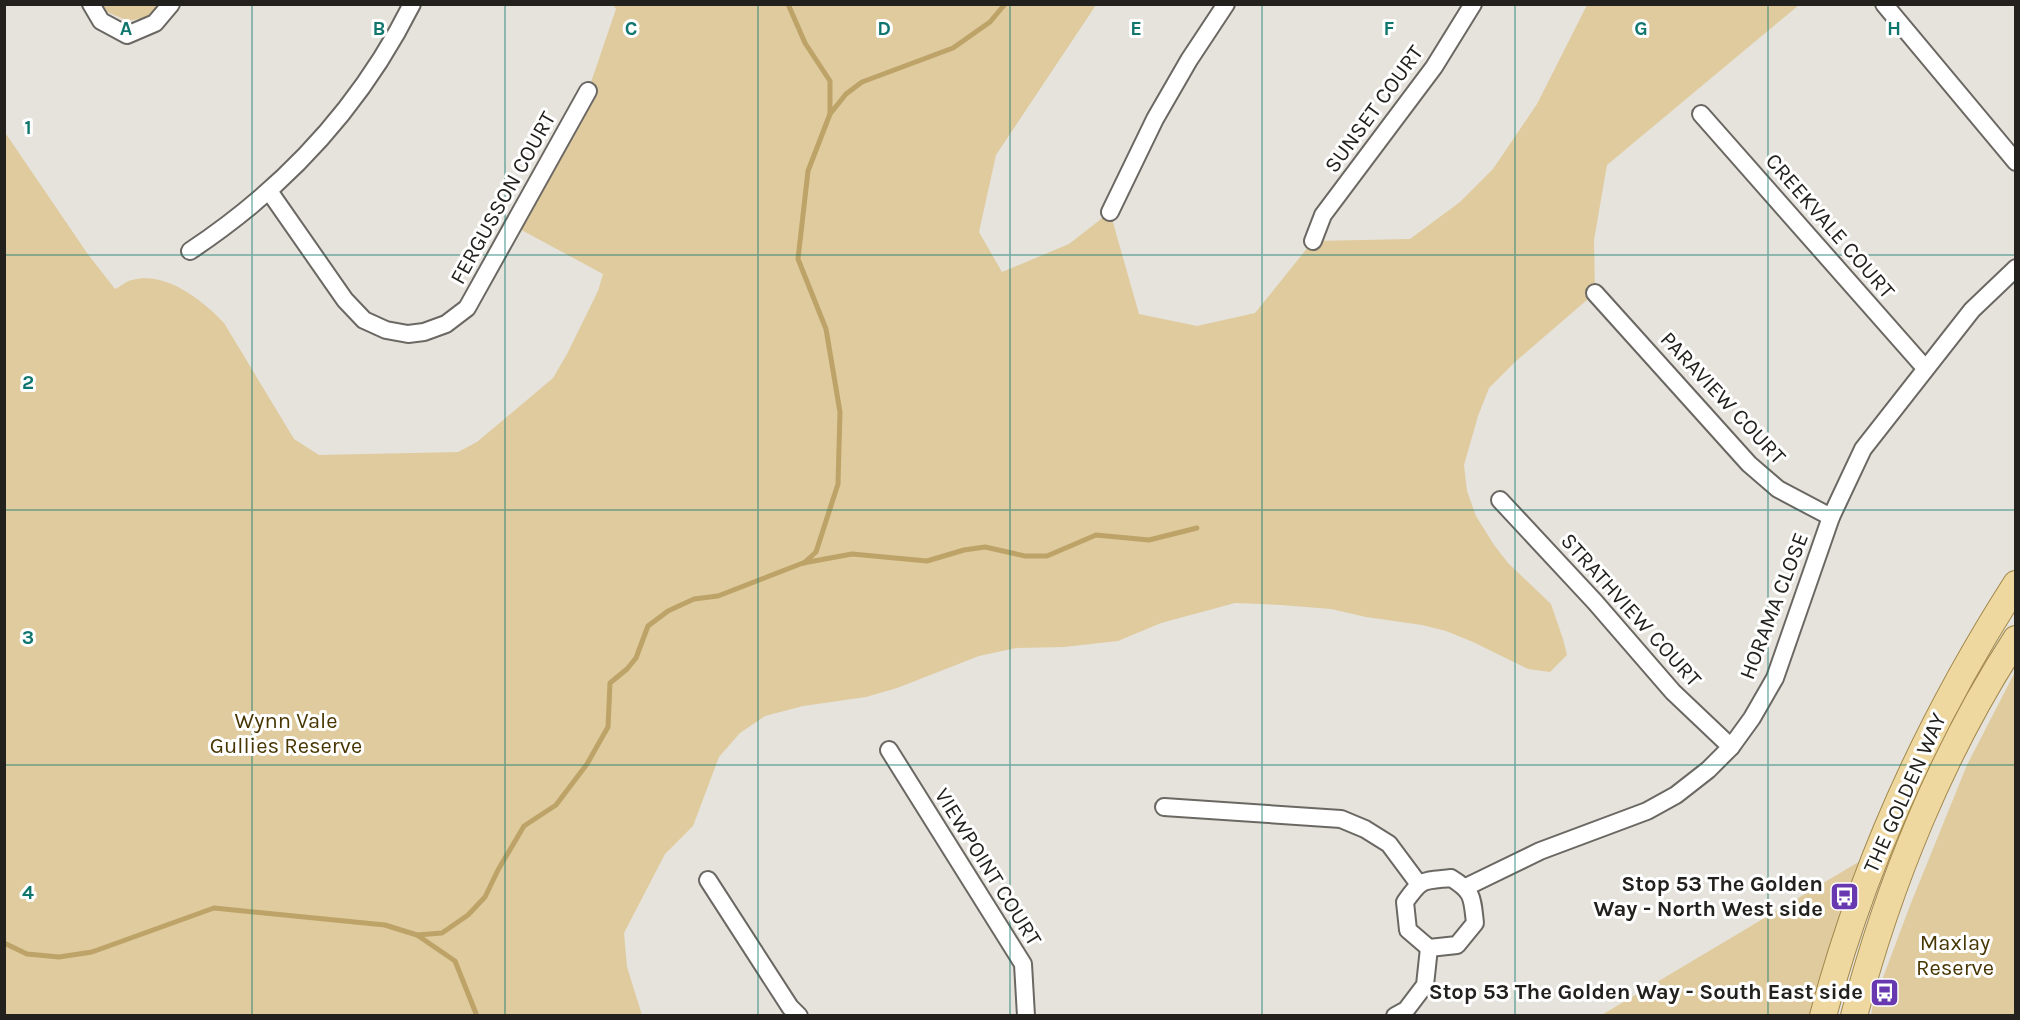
<svg xmlns="http://www.w3.org/2000/svg" width="2020" height="1020" font-family="Karla,sans-serif">
  <style>
    .park { fill: #dfcb9e }
    .lines { fill: none; stroke-linecap: round; stroke-linejoin: round }
    .stream { stroke: #bda367; stroke-width: 5 }
    .street-casing { stroke: #6b6863; stroke-width: 20 }
    .primary-casing { stroke: #a1874a; stroke-width: 28 }
    .street { stroke: #fff; stroke-width: 16 }
    .primary { stroke: #efd8a0; stroke-width: 26 }
    .grid { fill: none; stroke: #0f766e; stroke-width: 1.5; stroke-opacity: 0.55 }
    .labels { text-anchor: middle; dominant-baseline: central; stroke-width: 6; stroke-linejoin: round; paint-order: stroke }
    .street-label { font-size: 22px; fill: #22211e; stroke: #fff }
    .park-label { font-size: 22px; fill: #483602; stroke: #fff }
    .poi-label { font-size: 22px; font-weight: bold; fill: #22211e; stroke: #fff; text-anchor: end }
    .grid-label { font-size: 20px; text-anchor: middle; font-weight: bold; fill: #0f766e; stroke: #fff; stroke-width: 6; stroke-linejoin: round; paint-order: stroke }
  </style>
  <rect width="100%" height="100%" fill="#e6e3dc"/>
  <g class="park">
    <polygon points="101,5 157,5 148,17 128,21 105,11"/>
    <path d="M 613,5 L 1096,5 L 996,155 L 979,232 L 1002,272 L 1069,244 L 1110,212 L 1139,314 L 1197,326 L 1255,313 L 1313,241 L 1410,239 L 1460,202 L 1493,169 L 1537,104 L 1587,5 L 1799,5 L 1607,165 L 1594,240 L 1595,293 L 1515,362 L 1489,388 L 1478,416 L 1464,465 L 1467,491 L 1476,516 L 1494,545 L 1508,563 L 1551,604 L 1563,639 L 1567,655 L 1550,672 L 1528,669 L 1473,642 L 1446,631 L 1422,625 L 1366,617 L 1331,609 L 1281,605 L 1235,603 L 1161,623 L 1118,641 L 1064,647 L 1016,648 L 979,656 L 897,688 L 866,697 L 803,706 L 765,716 L 740,733 L 719,757 L 693,826 L 665,854 L 624,933 L 627,967 L 642,1015 L 5,1015 L 4,131 L 87,253 L 115,289 C 120,287 126,281 132,280 C 166,271 202,300 224,323 L 294,439 L 319,455 L 458,452 L 477,442 L 553,378 L 567,354 L 598,291 L 603,274 L 514,226 L 588,91 L 616,9 Z"/>
    <polygon points="2015,672 2015,1015 1871,1015 1873,1004 1911,903 1967,765"/>
    <polygon points="1877,851 1823,1015 1600,1016"/>
  </g>
  <g class="lines">
    <g class="stream">
      <polyline points="788,4 805,43 830,81 830,114"/>
      <polyline points="804,563 816,552 838,484 839,447 840,412 826,329 798,259 808,171 830,114 846,94 862,82 953,48 990,22 1005,4"/>
      <polyline points="417,935 455,961 477,1016"/>
      <polyline points="4,943 27,954 59,957 92,952 214,908 385,925 417,935 442,933 468,915 485,897 498,870 524,826 556,805 587,764 608,727 610,683 627,669 636,658 648,626 668,611 694,599 718,596 803,563 852,554 927,561 964,550 985,547 1025,556 1047,556 1096,535 1149,540 1197,528"/>
    </g>
    <defs>
      <g id="street">
        <polyline points="91,4 101,21 127,35 155,23 171,4"/>
        <polyline points="1884,4 2016,162"/>
        <polyline points="1701,114 1925,368"/>
        <polyline points="269,191 345,300 364,320 386,330 408,334 424,332 446,324 467,308 588,91"/>
        <polyline points="1110,212 1155,119 1189,60 1226,4"/>
        <polyline points="1313,241 1323,215 1434,67 1473,4"/>
        <path d="M 190,251 C 285,188 361,106 412,4"/>
        <polyline points="1595,293 1749,464 1778,489 1831,517"/>
        <polyline points="1500,500 1595,602 1673,692 1731,747"/>
        <polyline points="889,750 1023,964 1026,1016"/>
        <polyline points="1164,807 1341,819 1365,829 1389,844 1418,883"/>
        <path d="M 1451,878 C 1474,892 1472,898 1475,923 L 1457,945 L 1429,948 L 1408,930 L 1405,902 C 1422,878 1422,881 1451,878 Z"/>
        <polyline points="708,880 790,1007 799,1016"/>
        <polyline points="1466,887 1540,851 1647,811 1676,795 1708,770 1731,747 1752,718 1775,678 1831,517 1863,449 1972,310 2016,268"/>
        <polyline points="1395,1016 1406,1010 1425,985 1429,948"/>
      </g>
      <g id="primary">
        <path d="M 1823,1016 C 1864,862 1930,718 2016,584"/>
        <path d="M 1854,1016 C 1888,886 1942,752 2016,639"/>
      </g>
    </defs>
    <use href="#street" class="street-casing"/>
    <use href="#primary" class="primary-casing"/>
    <use href="#street" class="street"/>
    <use href="#primary" class="primary"/>
  </g>
  <path class="grid" d="M 252,4 L 252,1016M 505,4 L 505,1016M 758,4 L 758,1016M 1010,4 L 1010,1016M 1262,4 L 1262,1016M 1515,4 L 1515,1016M 1768,4 L 1768,1016M 4,255 L 2016,255M 4,510 L 2016,510M 4,765 L 2016,765"/>
  <defs>
    <symbol id="bus-square" viewBox="-11 -11 22 22"><rect x="-9" y="-9" width="18" height="18" rx="4" fill="#6738af" stroke="#fff"/><path d="M-5-6H5V4H4V6H2V4H-2V6H-4V4H-5ZM-3.5-4V0h7V-4ZM-3.5 1.2v1.5H-2V1.2ZM2 1.2v1.5H3.5V1.2Z" fill="#fff"/></symbol>
  </defs>
  <g fill-rule="evenodd">
    <use href="#bus-square" x="1828" y="880" width="33" height="33"/>
    <use href="#bus-square" x="1868" y="976" width="33" height="33"/>
  </g>
  <g class="labels">
    <g class="street-label">
      <text transform="translate(1374 109) rotate(-54)">SUNSET COURT</text>
      <text transform="translate(503 198) rotate(-61)">FERGUSSON COURT</text>
      <text transform="translate(1830 226) rotate(49)">CREEKVALE COURT</text>
      <text transform="translate(1723 398) rotate(47)">PARAVIEW COURT</text>
      <text transform="translate(1774 606) rotate(-69)">HORAMA CLOSE</text>
      <text transform="translate(1631 610) rotate(48)">STRATHVIEW COURT</text>
      <text transform="translate(1905 793) rotate(-66)">THE GOLDEN WAY</text>
      <text transform="translate(988 867) rotate(58)">VIEWPOINT COURT</text>
    </g>
    <g class="park-label">
      <text x="286" y="721">Wynn Vale<tspan x="286" dy="25">Gullies Reserve</tspan></text>
      <text x="1955" y="943">Maxlay<tspan x="1955" dy="25">Reserve</tspan></text>
    </g>
    <g class="poi-label">
      <text x="1823" y="884">Stop 53 The Golden<tspan x="1823" dy="25">Way - North West side</tspan></text>
      <text x="1863" y="992">Stop 53 The Golden Way - South East side</text>
    </g>
  </g>
  <g class="grid-label">
    <text x="126" y="35">A</text>
    <text x="379" y="35">B</text>
    <text x="631" y="35">C</text>
    <text x="884" y="35">D</text>
    <text x="1136" y="35">E</text>
    <text x="1389" y="35">F</text>
    <text x="1641" y="35">G</text>
    <text x="1894" y="35">H</text>
    <text x="28" y="134">1</text>
    <text x="28" y="389">2</text>
    <text x="28" y="644">3</text>
    <text x="28" y="899">4</text>
  </g>
  <rect width="2020" height="1020" fill="none" stroke="#22211e" stroke-width="12"/>
</svg>
